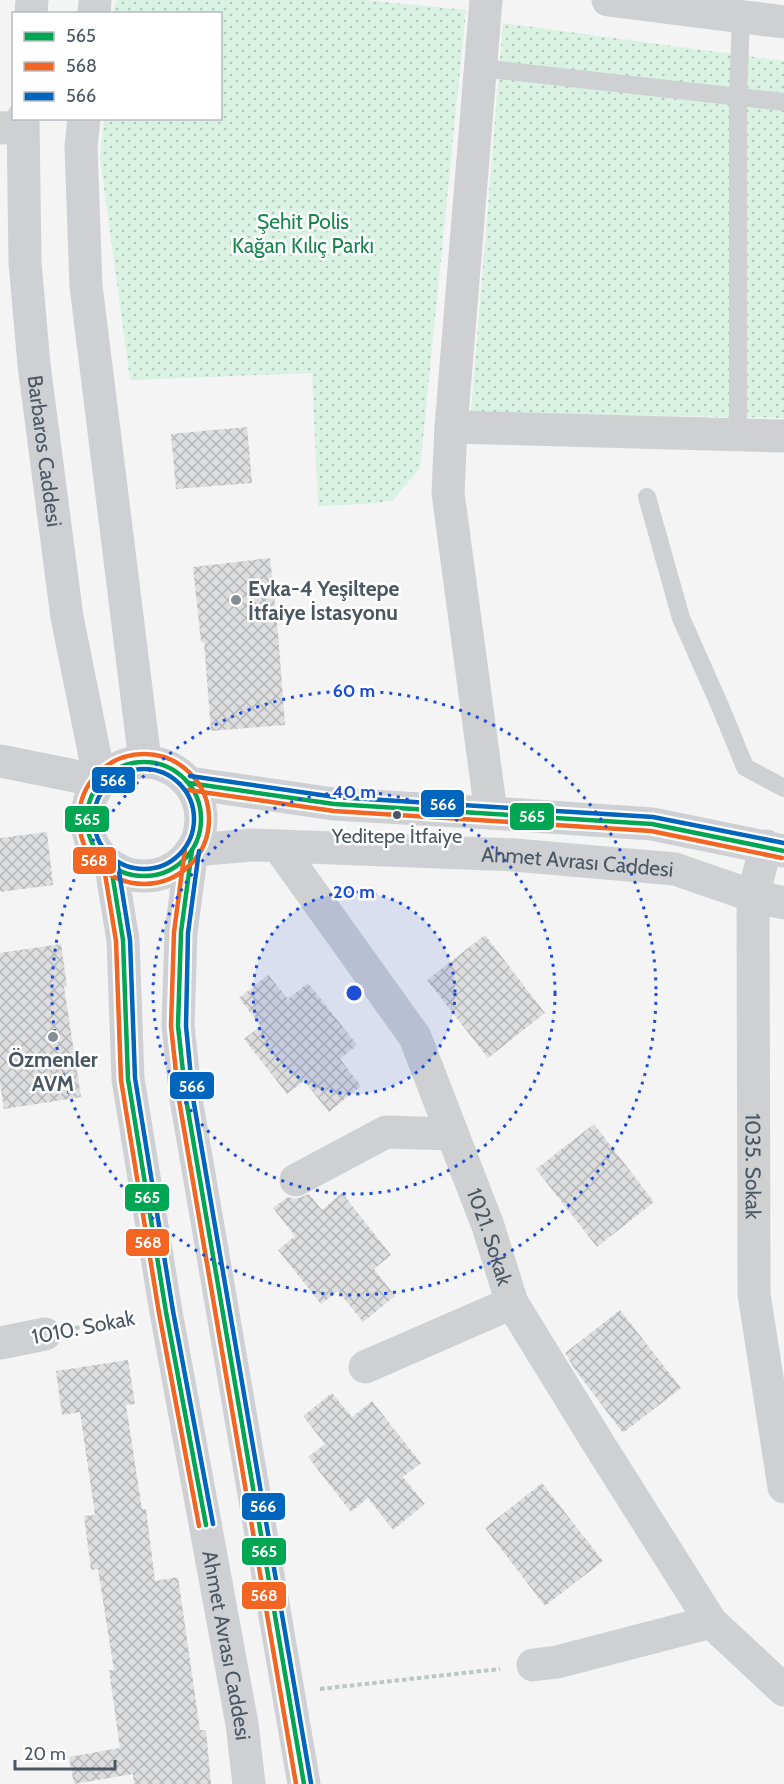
<svg xmlns="http://www.w3.org/2000/svg" width="784" height="1784" font-family="Cabin,sans-serif">
  <style>
    .park { fill: url(#park-dots) }
    .building { fill: url(#building-cross-hatch) }
    .lines { fill: none; stroke-linecap: round; stroke-linejoin: round }
    .path { stroke: #bcc7c4; stroke-width: 4; stroke-dasharray: 4.5 3; stroke-linecap: butt }
    .lane { stroke: #ced0d2; stroke-width: 18 }
    .street { stroke: #ced0d2; stroke-width: 33 }
    .secondary { stroke: #ced0d4; stroke-width: 33 }
    .bus-1-casing { stroke: #fff; stroke-width: 9 }
    .bus-2-casing { stroke: #fff; stroke-width: 9 }
    .bus-3-casing { stroke: #fff; stroke-width: 9 }
    .bus-1 { stroke: #00a651; stroke-width: 4.5 }
    .bus-2 { stroke: #f26522; stroke-width: 4.5 }
    .bus-3 { stroke: #0065bd; stroke-width: 4.5 }
    .ring { fill: none; stroke: #1d4ed8; stroke-width: 3; stroke-dasharray: 3 6 }
    .poi-dot { fill: #868d94; stroke: #fff; stroke-width: 2 }
    .bus-dot { fill: #4a5661; stroke: #fff; stroke-width: 2 }
    .labels { text-anchor: middle; dominant-baseline: central; stroke-width: 5; stroke-linejoin: round; paint-order: stroke }
    .bus-label { font-size: 20px; fill: #4a5661; stroke: #fff }
    .park-label { font-size: 21px; fill: #17864f; stroke: #fff }
    .street-label { font-size: 21px; fill: #4a5661; stroke: #fff }
    .poi-label { font-size: 21px; font-weight: bold; fill: #4a5661; stroke: #fff; text-anchor: start }
    .centre { fill: #1d4ed8; stroke: #fff; stroke-width: 3 }
    .ring-label { font-size: 18px; text-anchor: middle; font-weight: bold; fill: #1d4ed8; stroke: #fff; stroke-width: 5; stroke-linejoin: round; paint-order: stroke }
    .line-badge { stroke: #fff; stroke-width: 2 }
    .badge-label { font-size: 16px; text-anchor: middle; font-weight: bold; fill: #fff }
  </style>
  <defs>
    <pattern id="park-dots" width="8" height="8" patternUnits="userSpaceOnUse" patternTransform="scale(1.5)"><rect width="8" height="8" fill="#d9f2e3"/><path d="M2 2h.1M6 6h.1" fill="none" stroke="#b2c7bb" stroke-width="1.8" stroke-linecap="round"/></pattern>
    <pattern id="building-cross-hatch" width="8" height="8" patternUnits="userSpaceOnUse" patternTransform="scale(1.5)"><rect width="8" height="8" fill="#ddddde"/><path d="M0 0l8 8M0 8l8-8" fill="none" stroke="#b5b6b7"/></pattern>
  </defs>
  <rect width="100%" height="100%" fill="#f4f4f4"/>
  <g class="park">
    <polygon points="118,0 364,0 466,10 420,468 392,501 364,504 318,506 312,373 130,380 100,157 104,119 220,118 220,14 114,13 115,3"/>
    <polygon points="503,23 784,61 784,418 471,412"/>
  </g>
  <g class="building">
    <polygon points="247,427 252,483 176,489 171,434"/>
    <polygon points="270,558 278,633 285,725 211,731 204,642 201,642 193,567"/>
    <polygon points="47,832 53,885 0,892 0,838"/>
    <polygon points="485,935 545,1013 488,1058 427,980"/>
    <polygon points="61,944 67,986 64,987 81,1097 4,1109 0,1082 0,953"/>
    <polygon points="268,975 288,999 308,983 357,1045 340,1059 361,1086 329,1112 304,1081 287,1094 244,1039 261,1026 239,998"/>
    <polygon points="594,1124 654,1202 597,1247 536,1169"/>
    <polygon points="342,1193 391,1255 374,1269 395,1296 363,1322 338,1291 321,1304 278,1250 295,1236 273,1208 288,1197 296,1199 309,1194 322,1210"/>
    <polygon points="620,1310 681,1388 623,1433 576,1371 565,1353"/>
    <polygon points="128,1360 135,1404 126,1405 142,1509 146,1509 155,1581 178,1577 200,1730 206,1730 211,1784 134,1784 133,1774 74,1784 69,1757 120,1748 109,1670 114,1670 98,1569 91,1570 84,1516 95,1515 80,1412 62,1415 56,1371"/>
    <polygon points="332,1393 352,1417 372,1401 421,1463 403,1477 425,1504 393,1530 368,1498 351,1512 308,1457 325,1444 303,1416"/>
    <polygon points="542,1483 603,1561 545,1606 485,1528"/>
  </g>
  <g class="lines">
    <g class="path">
      <polyline points="75,1328 133,1318"/>
      <polyline points="320,1689 500,1669"/>
    </g>
    <g class="lane">
      <polyline points="481,68 784,102"/>
      <polyline points="738,435 738,96 741,17"/>
      <polyline points="647,497 681,618 720,706 745,767 784,788"/>
    </g>
    <g class="street">
      <polyline points="608,0 784,22"/>
      <polyline points="0,128 22,127"/>
      <polyline points="451,427 486,0"/>
      <polyline points="0,761 100,781"/>
      <polyline points="491,813 448,493 451,427 784,436"/>
      <path id="s1" d="M 766,846 L 753,896 L 754,1294 L 784,1487"/>
      <path id="s2" d="M 279,847 L 415,1037 L 488,1226 L 512,1303 L 600,1446 L 711,1622 L 784,1690"/>
      <polyline points="296,1180 386,1132 452,1134"/>
      <polyline points="0,1343 45,1334"/>
      <polyline points="365,1367 512,1303"/>
      <polyline points="533,1665 557,1662 711,1622"/>
    </g>
    <g class="secondary">
      <polyline points="31,14 32,0"/>
      <polyline points="94,14 95,0"/>
      <path id="s3" d="M 23,118 L 25,262 L 34,365 L 67,617 L 100,781"/>
      <polyline points="84,118 81,147 86,286 145,761"/>
      <circle cx="144" cy="819" r="57"/>
      <polyline points="189,783 334,804 491,813 652,824 784,851"/>
      <polyline points="192,850 181,932 178,1026 186,1099 304,1784"/>
      <path id="s4" d="M 192,850 L 253,845 L 514,855 L 675,869 L 753,896 L 784,903"/>
      <path id="s5" d="M 111,867 L 123,940 L 128,1079 L 166,1312 L 242,1724 L 249,1784"/>
    </g>
    <defs>
      <g id="bus-1">
        <circle cx="144" cy="819" r="57"/>
        <polyline points="189,783 334,804 652,824 784,851"/>
        <polyline points="192,850 181,932 178,1026 186,1099 304,1784"/>
        <polyline points="111,867 123,940 128,1079 166,1312 206,1525"/>
      </g>
      <g id="bus-2">
        <circle cx="144" cy="819" r="65"/>
        <polyline points="188,790 334,811 651,831 782,858"/>
        <polyline points="185,849 174,932 171,1026 179,1100 296,1784"/>
        <polyline points="104,868 116,941 121,1080 159,1313 199,1526"/>
      </g>
      <g id="bus-3">
        <circle cx="144" cy="819" r="50"/>
        <polyline points="190,776 335,797 653,817 784,843"/>
        <polyline points="199,851 188,933 186,1026 193,1098 311,1783"/>
        <polyline points="118,866 130,940 135,1078 173,1311 213,1524"/>
      </g>
    </defs>
    <use href="#bus-1" class="bus-1-casing"/>
    <use href="#bus-2" class="bus-2-casing"/>
    <use href="#bus-3" class="bus-3-casing"/>
    <use href="#bus-1" class="bus-1"/>
    <use href="#bus-2" class="bus-2"/>
    <use href="#bus-3" class="bus-3"/>
  </g>
  <circle cx="354" cy="993" r="101" fill="#1d4ed8" fill-opacity=".12"/>
  <g class="ring">
    <circle cx="354" cy="993" r="101"/>
    <circle cx="354" cy="993" r="201"/>
    <circle cx="354" cy="993" r="302"/>
  </g>
  <g class="poi-dot">
    <circle cx="236" cy="600" r="6"/>
    <circle cx="53" cy="1037" r="6"/>
  </g>
  <circle class="bus-dot" cx="397" cy="815" r="5"/>
  <g class="labels">
    <g class="bus-label">
      <text x="397" y="836">Yeditepe İtfaiye</text>
    </g>
    <g class="park-label">
      <text x="303" y="221">Şehit Polis<tspan x="303" dy="24">Kağan Kılıç Parkı</tspan></text>
    </g>
    <g class="street-label">
      <text stroke="none"><textPath href="#s3" startOffset="334">Barbaros Caddesi</textPath></text>
      <text stroke="none"><textPath href="#s4" startOffset="386">Ahmet Avrası Caddesi</textPath></text>
      <text stroke="none"><textPath href="#s1" startOffset="322">1035. Sokak</textPath></text>
      <text stroke="none"><textPath href="#s2" startOffset="447">1021. Sokak</textPath></text>
      <text transform="translate(83 1327) rotate(-11)">1010. Sokak</text>
      <text stroke="none"><textPath href="#s5" startOffset="788">Ahmet Avrası Caddesi</textPath></text>
    </g>
    <g class="poi-label">
      <text x="248" y="588">Evka-4 Yeşiltepe<tspan x="248" dy="24">İtfaiye İstasyonu</tspan></text>
      <text x="53" y="1059" text-anchor="middle">Özmenler<tspan x="53" dy="24">AVM</tspan></text>
    </g>
  </g>
  <circle cx="354" cy="993" r="9" class="centre"/>
  <g class="ring-label">
    <text x="354" y="697">60 m</text>
    <text x="354" y="798">40 m</text>
    <text x="354" y="898">20 m</text>
  </g>
  <g class="line-badge">
    <rect x="91" y="766" width="45" height="28" rx="6" fill="#0065bd"/>
    <rect x="420" y="789" width="45" height="29" rx="6" fill="#0065bd"/>
    <rect x="509" y="802" width="46" height="29" rx="6" fill="#00a651"/>
    <rect x="64" y="805" width="46" height="28" rx="6" fill="#00a651"/>
    <rect x="72" y="846" width="45" height="29" rx="6" fill="#f26522"/>
    <rect x="169" y="1071" width="46" height="29" rx="6" fill="#0065bd"/>
    <rect x="124" y="1183" width="46" height="29" rx="6" fill="#00a651"/>
    <rect x="125" y="1228" width="45" height="29" rx="6" fill="#f26522"/>
    <rect x="241" y="1492" width="45" height="29" rx="6" fill="#0065bd"/>
    <rect x="241" y="1537" width="46" height="29" rx="6" fill="#00a651"/>
    <rect x="241" y="1581" width="46" height="29" rx="6" fill="#f26522"/>
  </g>
  <g class="badge-label">
    <text x="113" y="786">566</text>
    <text x="443" y="810">566</text>
    <text x="532" y="822">565</text>
    <text x="87" y="825">565</text>
    <text x="94" y="866">568</text>
    <text x="192" y="1092">566</text>
    <text x="147" y="1203">565</text>
    <text x="148" y="1248">568</text>
    <text x="263" y="1512">566</text>
    <text x="264" y="1557">565</text>
    <text x="264" y="1601">568</text>
  </g>
  <rect x="12" y="12" width="210" height="108" fill="#ffffff" stroke="#b7bbc0" stroke-width="1.5"/>
  <rect x="24" y="32" width="30" height="9" fill="#00a651" stroke="#b7bbc0" stroke-width="1.5"/>
  <text x="66" y="42" font-size="18" fill="#4a5661">565</text>
  <rect x="24" y="62" width="30" height="9" fill="#f26522" stroke="#b7bbc0" stroke-width="1.5"/>
  <text x="66" y="72" font-size="18" fill="#4a5661">568</text>
  <rect x="24" y="92" width="30" height="9" fill="#0065bd" stroke="#b7bbc0" stroke-width="1.5"/>
  <text x="66" y="102" font-size="18" fill="#4a5661">566</text>
  <path d="M15 1760v9h100v-9" fill="none" stroke="#4a5661" stroke-width="3"/>
  <text x="24" y="1760" font-size="18" fill="#4a5661" stroke="#ffffff" stroke-width="4.5" paint-order="stroke">20 m</text>
</svg>
